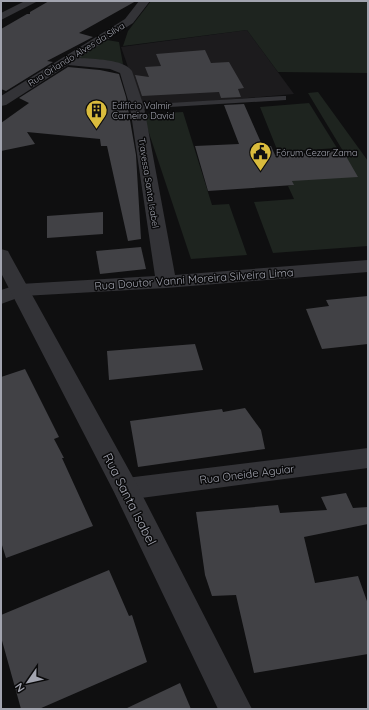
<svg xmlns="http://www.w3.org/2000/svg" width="369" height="710" font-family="Quicksand,sans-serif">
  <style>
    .built { fill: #1c1b1d }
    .green { fill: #1e241f }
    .building { fill: #414145 }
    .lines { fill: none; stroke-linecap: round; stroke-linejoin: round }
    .service { fill: #333337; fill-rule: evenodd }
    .minor { fill: #333337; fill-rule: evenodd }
    .tertiary { fill: #333337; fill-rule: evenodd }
    .labels { text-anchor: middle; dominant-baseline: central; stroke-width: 3; stroke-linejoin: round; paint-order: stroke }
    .far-street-label { font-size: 9px; fill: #a2a4af; stroke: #0a0a0b }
    .far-poi-label { font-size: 9px; fill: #a2a4af; stroke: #0a0a0b; text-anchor: start }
    .street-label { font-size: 11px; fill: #a2a4af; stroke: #0a0a0b }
    .near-street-label { font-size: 13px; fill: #a2a4af; stroke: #0a0a0b }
  </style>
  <rect width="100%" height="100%" fill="#0f0f10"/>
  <polygon class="built" points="247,30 294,94 142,107 121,47"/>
  <g class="green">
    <polygon points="151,1 368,1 368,73 278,72 247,30 123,46 128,31"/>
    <polygon points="107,40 119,42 123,64 76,58"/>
    <polygon points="318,92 368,161 368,246 273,253 254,202 294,199 288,186 293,185 292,181 343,151 308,93"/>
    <polygon points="309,103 337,148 278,152 260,107"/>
    <polygon points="183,112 212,205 229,204 247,255 191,259 144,118 145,114"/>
  </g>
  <g class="building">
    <polygon points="49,1 136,1 79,33 93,37 47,61 53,62 6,91 1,89 1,29 27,14 30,14 30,12"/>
    <polygon points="205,50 211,63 229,62 244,88 238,89 241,97 221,98 219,92 142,96 135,75 149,77 145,67 161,66 156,54"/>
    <polygon points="68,67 100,70 119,74 126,97 136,155 141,239 128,241 107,146 101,146 100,139 27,132 35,144 1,151 1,123 29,103 19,98"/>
    <polygon points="244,104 263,147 271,146 275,155 343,151 358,177 292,181 294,185 208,191 195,146 239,144 224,105"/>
    <polygon points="103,212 103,234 47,238 47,216"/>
    <polygon points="141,247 146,269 100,274 96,251"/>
    <polygon points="368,296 368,344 322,349 306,309 329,306 326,300"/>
    <polygon points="195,344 203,370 109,380 107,351"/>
    <polygon points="25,369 59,437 54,439 64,458 62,458 93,526 6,558 1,542 1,377"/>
    <polygon points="245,408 261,430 265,449 138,467 130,421 222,409 223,412"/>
    <polygon points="346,493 353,508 368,507 368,524 304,537 315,583 358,576 368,604 368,654 254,673 236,595 212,596 205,575 196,512 278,505 280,513 327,510 321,497"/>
    <polygon points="109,570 129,616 132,615 147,662 39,709 21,709 1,637 1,615"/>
    <polygon points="180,683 191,709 125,709"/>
  </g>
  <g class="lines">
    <polygon class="service" points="283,96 286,96 286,100 137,109 133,107 137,105"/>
    <g class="minor">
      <polygon points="25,1 38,1 1,20 1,13"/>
      <path d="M 139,1 L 150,1 L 133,23 L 79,58 C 93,59 124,59 132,71 L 144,107 L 175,275 L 368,260 L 368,272 L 166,288 L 23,296 L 1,304 L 1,290 L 20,284 L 155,276 L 130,107 L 120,73 L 110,69 L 68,65 L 6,105 L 1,106 L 1,96 L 125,19 Z"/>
      <polygon points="368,448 368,468 126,500 117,497 113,489 117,481 126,478"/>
    </g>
    <polygon class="tertiary" points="1,249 8,251 10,255 135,481 252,709 218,709 114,492 1,273"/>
  </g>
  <defs>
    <symbol id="building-pin" viewBox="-11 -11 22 30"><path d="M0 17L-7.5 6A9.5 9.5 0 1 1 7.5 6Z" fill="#dabc3d" stroke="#0a0a0b"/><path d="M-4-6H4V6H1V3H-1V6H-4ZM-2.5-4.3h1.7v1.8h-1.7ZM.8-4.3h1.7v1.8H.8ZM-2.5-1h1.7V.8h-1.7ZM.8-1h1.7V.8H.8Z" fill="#111"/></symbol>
    <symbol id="civic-pin" viewBox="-11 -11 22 30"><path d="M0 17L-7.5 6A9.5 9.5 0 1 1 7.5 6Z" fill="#dabc3d" stroke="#0a0a0b"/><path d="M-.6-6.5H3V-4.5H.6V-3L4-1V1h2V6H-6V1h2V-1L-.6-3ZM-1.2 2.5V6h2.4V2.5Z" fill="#111"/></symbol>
  </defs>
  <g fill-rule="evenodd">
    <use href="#building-pin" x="84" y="98" width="25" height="34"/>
    <use href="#civic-pin" x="248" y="140" width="25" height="34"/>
  </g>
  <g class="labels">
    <g class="far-street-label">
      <text transform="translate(76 54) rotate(-32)">Rua Orlando Alves da Silva</text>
      <text transform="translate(149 183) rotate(81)">Travessa Santa Isabel</text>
    </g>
    <g class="far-poi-label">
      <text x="112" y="105">Edifício Valmir<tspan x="112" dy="10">Carneiro David</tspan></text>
      <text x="276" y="152">Fórum Cezar Zama</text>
    </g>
    <g class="street-label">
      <text transform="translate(194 279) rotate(-4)">Rua Doutor Vanni Moreira Silveira Lima</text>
      <text transform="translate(247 474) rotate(-7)">Rua Oneide Aguiar</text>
    </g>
    <g class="near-street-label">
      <text transform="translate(130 499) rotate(63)">Rua Santa Isabel</text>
    </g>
  </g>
  <rect width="369" height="710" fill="none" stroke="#a2a4af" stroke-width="4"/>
  <g transform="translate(28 682) rotate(236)" stroke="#0a0a0b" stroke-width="3" paint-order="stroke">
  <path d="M0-3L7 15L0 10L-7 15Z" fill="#a2a4af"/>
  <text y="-6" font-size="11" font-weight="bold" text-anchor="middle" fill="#a2a4af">N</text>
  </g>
</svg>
